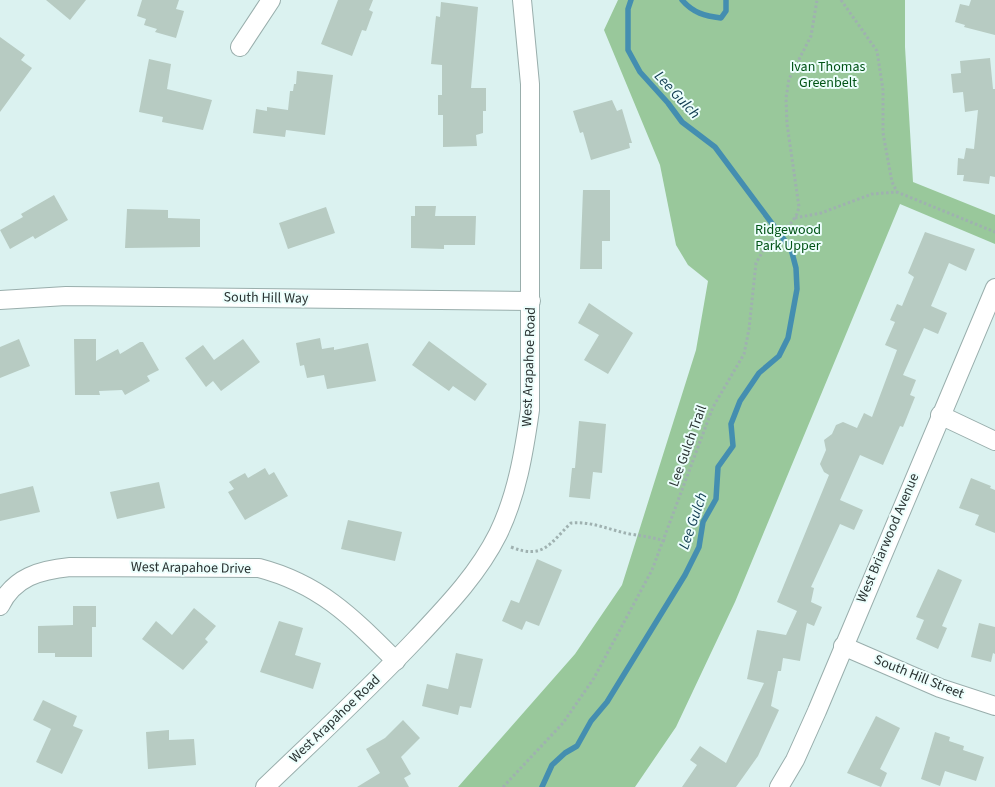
<svg xmlns="http://www.w3.org/2000/svg" width="995" height="787" font-family="'Source Sans 3',sans-serif">
  <style>
    .green { fill: #99c89b }
    .lines { fill: none; stroke-linecap: round; stroke-linejoin: round }
    .stream { stroke: #448eb0; stroke-width: 5.5 }
    .building { fill: #b7cbc2 }
    .minor-casing { stroke: #99aeac; stroke-width: 20 }
    .path { stroke: #9fb1b0; stroke-width: 3; stroke-dasharray: 2.5 2.5; stroke-linecap: butt }
    .minor { stroke: #fff; stroke-width: 18 }
    .labels { text-anchor: middle; dominant-baseline: central; stroke-width: 4; stroke-linejoin: round; paint-order: stroke }
    .park-label { font-size: 14px; fill: #005315; stroke: #ecfefc }
    .street-label { font-size: 14px; fill: #293231; stroke: #ecfefc }
    .water-label { font-size: 15px; font-style: italic; fill: #0f3b50; stroke: #ecfefc }
  </style>
  <rect width="100%" height="100%" fill="#dbf2f0"/>
  <polygon class="green" points="618,0 905,0 905,47 913,182 995,215 995,244 900,204 735,602 676,727 635,787 458,787 575,654 622,585 696,350 708,281 688,265 676,245 660,165 604,30"/>
  <g class="lines">
    <g class="stream">
      <path d="M 682,0 C 693,13 705,16 721,18 L 726,11 L 726,0"/>
      <polyline points="542,787 552,765 565,753 577,746 591,721 607,702 685,575 699,547 703,522 716,499 718,467 733,446 731,424 740,401 759,373 779,356 788,338 797,289 796,268 791,249 715,147 682,122 668,103 640,72 628,50 628,9 631,0"/>
    </g>
  </g>
  <g class="building">
    <polygon points="46,0 86,0 70,20"/>
    <polygon points="142,0 179,0 176,9 184,11 176,38 155,32 157,29 144,25 146,19 137,16"/>
    <polygon points="338,0 373,0 369,10 373,12 366,31 362,30 352,56 321,44"/>
    <polygon points="971,0 995,0 995,35 964,27 965,25 955,22 960,4 969,6"/>
    <polygon points="441,2 478,7 471,88 486,88 486,111 483,111 483,133 476,135 477,146 443,147 443,115 438,115 438,95 442,95 442,65 431,64 436,16 440,17"/>
    <polygon points="0,37 25,55 21,60 32,68 0,112"/>
    <polygon points="990,58 993,89 995,89 995,177 990,176 989,184 963,181 964,175 957,175 958,158 964,159 966,148 974,149 978,110 965,112 963,92 953,93 951,74 961,73 960,61"/>
    <polygon points="149,59 171,64 167,89 212,100 203,130 162,122 163,117 139,112"/>
    <polygon points="297,71 333,75 325,135 286,130 285,137 253,133 256,109 267,111 267,107 288,110 290,91 293,91 294,84 296,84"/>
    <polygon points="612,100 617,111 622,109 632,143 629,143 630,148 591,160 583,132 580,133 573,111"/>
    <polygon points="583,190 610,190 610,241 602,241 602,269 580,269"/>
    <polygon points="54,195 68,220 35,239 33,236 10,249 0,230 23,217 21,214"/>
    <polygon points="415,206 436,206 435,216 476,216 475,245 444,245 444,249 411,248 411,216 415,216"/>
    <polygon points="326,207 335,233 288,249 279,223"/>
    <polygon points="127,209 168,210 168,218 200,219 200,247 125,248"/>
    <polygon points="925,232 975,249 966,271 949,263 931,306 947,313 938,334 924,328 903,375 916,380 910,395 915,397 903,427 900,426 883,465 860,455 840,500 863,510 854,530 840,524 811,587 814,588 811,602 822,607 814,626 807,623 800,661 783,658 781,671 778,671 771,706 779,710 758,756 736,787 682,787 697,765 690,760 700,746 726,763 764,683 747,679 757,630 786,635 797,611 777,602 829,475 824,472 820,464 826,450 824,440 832,434 836,425 843,422 857,428 864,413 872,417 897,350 885,345 895,322 890,320 897,304 902,306 914,277 908,273"/>
    <polygon points="589,303 633,333 608,374 584,360 599,335 578,323"/>
    <polygon points="320,338 322,349 334,347 334,350 368,343 376,381 327,389 324,375 307,378 304,365 300,366 296,343"/>
    <polygon points="19,339 30,366 0,378 0,347"/>
    <polygon points="74,339 96,339 96,361 118,349 120,354 140,342 143,342 159,370 147,376 150,381 125,395 122,390 99,391 100,395 75,395"/>
    <polygon points="243,339 260,362 221,391 213,381 206,387 185,358 203,345 214,360"/>
    <polygon points="429,341 487,384 475,401 453,386 449,391 412,365"/>
    <polygon points="579,421 606,424 602,473 593,472 590,499 569,497 572,468 575,468"/>
    <polygon points="265,468 269,475 274,472 288,496 245,520 228,492 234,489 229,482 245,473 248,478"/>
    <polygon points="971,478 991,486 990,488 995,490 995,533 975,525 979,515 959,508"/>
    <polygon points="159,482 165,508 117,519 110,492"/>
    <polygon points="33,486 40,512 0,521 0,494"/>
    <polygon points="348,520 402,532 395,561 341,549"/>
    <polygon points="537,559 562,570 539,626 526,621 522,630 502,621 511,600 519,603"/>
    <polygon points="938,569 962,580 942,626 947,628 938,649 916,639 924,620 916,617"/>
    <polygon points="73,606 96,606 96,627 92,627 92,657 55,657 55,653 38,653 38,626 73,625"/>
    <polygon points="194,608 216,626 205,639 208,642 183,670 142,639 156,621 172,635"/>
    <polygon points="279,621 303,628 295,655 321,663 313,689 260,672"/>
    <polygon points="979,623 995,627 995,654 993,653 991,662 971,657"/>
    <polygon points="456,653 483,659 471,708 460,706 458,715 422,706 427,684 448,689"/>
    <polygon points="43,700 77,716 73,726 83,730 62,774 36,762 51,729 33,720"/>
    <polygon points="876,716 900,728 880,769 887,773 881,787 847,773"/>
    <polygon points="403,720 420,738 401,757 411,774 404,778 409,787 357,787 380,773 366,749 385,738"/>
    <polygon points="169,730 169,740 194,739 196,765 148,769 146,732"/>
    <polygon points="935,732 950,737 949,741 964,746 963,750 984,757 976,781 945,771 940,786 921,779"/>
  </g>
  <g class="lines">
    <defs>
      <g id="minor">
        <polyline points="240,47 271,0"/>
        <polyline points="0,300 66,296 531,301"/>
        <polyline points="940,415 995,441"/>
        <path d="M 0,606 C 14,577 40,570 70,567 L 259,568 C 320,584 352,617 396,661"/>
        <polyline points="843,646 940,688 995,706"/>
        <path d="M 265,787 C 316,738 368,690 417,638 C 447,606 478,574 498,534 C 517,495 524,452 530,410 L 530,84 L 522,0"/>
        <polyline points="779,787 795,760 817,711 995,288"/>
      </g>
    </defs>
    <use href="#minor" class="minor-casing"/>
    <g class="path">
      <polyline points="841,0 877,51 883,90 883,133 892,182 897,192 995,232"/>
      <polyline points="795,218 821,213 872,194 897,192"/>
      <path d="M 511,547 C 544,560 550,543 571,523 C 592,521 609,530 630,534 C 642,536 652,537 665,541"/>
      <polyline points="503,787 563,723 594,678 652,570 713,407 744,354 749,329 756,263 767,244 792,222 797,214 799,207 787,124 786,98 789,79 811,36 817,0"/>
    </g>
    <use href="#minor" class="minor"/>
  </g>
  <g class="labels">
    <g class="park-label">
      <text x="828" y="67">Ivan Thomas<tspan x="828" dy="16">Greenbelt</tspan></text>
      <text x="788" y="230">Ridgewood<tspan x="788" dy="16">Park Upper</tspan></text>
    </g>
    <g class="street-label">
      <text transform="translate(266 298) rotate(1)">South Hill Way</text>
      <text transform="translate(529 367) rotate(-88)">West Arapahoe Road</text>
      <text transform="translate(688 446) rotate(-70)">Lee Gulch Trail</text>
      <text transform="translate(888 538) rotate(-67)">West Briarwood Avenue</text>
      <text transform="translate(191 568) rotate(1)">West Arapahoe Drive</text>
      <text transform="translate(919 677) rotate(22)">South Hill Street</text>
      <text transform="translate(335 719) rotate(-44)">West Arapahoe Road</text>
    </g>
    <g class="water-label">
      <text transform="translate(677 95) rotate(47)">Lee Gulch</text>
      <text transform="translate(693 521) rotate(-71)">Lee Gulch</text>
    </g>
  </g>
</svg>
